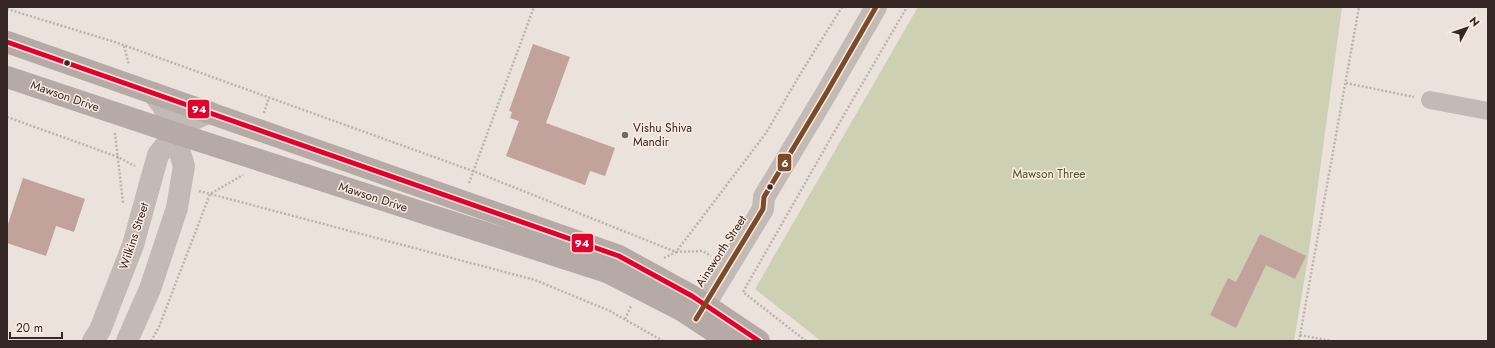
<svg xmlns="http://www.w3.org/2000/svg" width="1495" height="348" font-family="Jost,sans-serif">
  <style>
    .green { fill: #ced0b4 }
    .building { fill: #c1a39b }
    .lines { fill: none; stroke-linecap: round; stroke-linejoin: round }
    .path { stroke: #bdb3ad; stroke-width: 2.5; stroke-dasharray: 2 2; stroke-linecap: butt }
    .minor { stroke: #c4bab5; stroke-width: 18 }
    .tertiary { stroke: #c4bab5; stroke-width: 22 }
    .secondary { stroke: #b5aaa5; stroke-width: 22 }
    .bus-1-casing { stroke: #faece0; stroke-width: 8 }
    .bus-2-casing { stroke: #faece0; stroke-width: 8 }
    .bus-1 { stroke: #e4002b; stroke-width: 5 }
    .bus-2 { stroke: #7a4b2a; stroke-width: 5 }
    .bus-dot { fill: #342724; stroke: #faece0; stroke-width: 1.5 }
    .poi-dot { fill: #746864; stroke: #faece0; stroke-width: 1.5 }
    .labels { text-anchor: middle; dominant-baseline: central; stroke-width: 3; stroke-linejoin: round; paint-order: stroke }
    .street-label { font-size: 12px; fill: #342724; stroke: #faece0 }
    .poi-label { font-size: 12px; fill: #342724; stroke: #faece0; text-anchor: start }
    .park-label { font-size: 12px; fill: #475426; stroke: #faece0 }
    .line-badge { stroke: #faece0; stroke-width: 1.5 }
    .badge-label { font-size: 11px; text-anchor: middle; font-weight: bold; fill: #fff }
  </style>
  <rect width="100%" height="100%" fill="#ebe2db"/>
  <polygon class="green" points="918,7 1342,7 1308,258 1294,341 821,341 755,289"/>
  <g class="building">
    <polygon points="533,44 570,57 546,123 615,148 605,176 590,171 585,185 506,156 519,121 510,118 512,112 509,111"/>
    <polygon points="23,178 85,199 74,232 56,226 46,256 7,243 7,227"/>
    <polygon points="1260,234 1306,256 1295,279 1266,265 1236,328 1210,315 1228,278 1236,282"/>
  </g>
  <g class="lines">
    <g class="path">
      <polyline points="7,9 115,42 473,171 676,252 703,251 711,256"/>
      <polyline points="124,46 129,65"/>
      <polyline points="1346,83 1414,97"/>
      <polyline points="264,113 269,97"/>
      <polyline points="7,117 118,157 135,166"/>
      <polyline points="115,133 123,203"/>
      <polyline points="469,183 534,7"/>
      <polyline points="199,191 535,280 610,311 663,341"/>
      <polyline points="664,258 676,252 766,133 799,76 842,7"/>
      <polyline points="625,319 631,306"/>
      <polyline points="1300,335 1331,341"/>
      <polyline points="151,341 159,327 210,194 243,175"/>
      <polyline points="806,341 743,292 848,108 907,7"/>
      <polyline points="1299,341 1359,7"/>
    </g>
    <polyline class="minor" points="1430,100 1488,111"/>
    <g class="tertiary">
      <polyline points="696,319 763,209 764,197 827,92 876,7"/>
      <polyline points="93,341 100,330 133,245 158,155 175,133 184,124 209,112"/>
      <polyline points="127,341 150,289 177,208 184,166 170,120 163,106 153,93"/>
    </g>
    <g class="secondary">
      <polyline points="7,42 619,256 692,296 759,341"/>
      <polyline points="7,77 175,133 607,272 683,311 728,341"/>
    </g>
    <defs>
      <polyline id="bus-1" points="7,42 619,256 692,296 759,341"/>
      <polyline id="bus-2" points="696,319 763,209 764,197 827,92 876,7"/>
    </defs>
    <use href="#bus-1" class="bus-1-casing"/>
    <use href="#bus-2" class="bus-2-casing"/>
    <use href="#bus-1" class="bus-1"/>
    <use href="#bus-2" class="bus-2"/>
  </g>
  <g class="bus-dot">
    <circle cx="67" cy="63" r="3.5"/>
    <circle cx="770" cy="187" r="3.5"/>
  </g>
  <circle class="poi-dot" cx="625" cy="135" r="4"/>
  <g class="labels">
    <g class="street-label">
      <text transform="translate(65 96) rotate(19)">Mawson Drive</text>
      <text transform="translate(373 197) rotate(18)">Mawson Drive</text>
      <text transform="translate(134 236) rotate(-72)">Wilkins Street</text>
      <text transform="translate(721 251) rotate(-57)">Ainsworth Street</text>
    </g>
    <g class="poi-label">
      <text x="633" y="128">Vishu Shiva<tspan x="633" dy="14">Mandir</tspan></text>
    </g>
    <g class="park-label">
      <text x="1049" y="174">Mawson Three</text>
    </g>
  </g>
  <g class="line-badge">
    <rect x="187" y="99" width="23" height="20" rx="4" fill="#e4002b"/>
    <rect x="777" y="153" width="15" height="19" rx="4" fill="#7a4b2a"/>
    <rect x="571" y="233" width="23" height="20" rx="4" fill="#e4002b"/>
  </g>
  <g class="badge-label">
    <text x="199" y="113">94</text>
    <text x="785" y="167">6</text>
    <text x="582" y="247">94</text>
  </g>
  <rect width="1495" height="348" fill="none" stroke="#342724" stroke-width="16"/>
  <g transform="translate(1467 28) rotate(50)" stroke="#faece0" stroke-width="3" paint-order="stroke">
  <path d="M0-3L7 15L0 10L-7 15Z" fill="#342724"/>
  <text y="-6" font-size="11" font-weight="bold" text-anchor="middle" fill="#342724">N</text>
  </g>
  <path d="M10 332v6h52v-6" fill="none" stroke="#342724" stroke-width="2"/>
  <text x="16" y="332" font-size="12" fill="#342724" stroke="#faece0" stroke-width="3" paint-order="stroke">20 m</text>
</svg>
